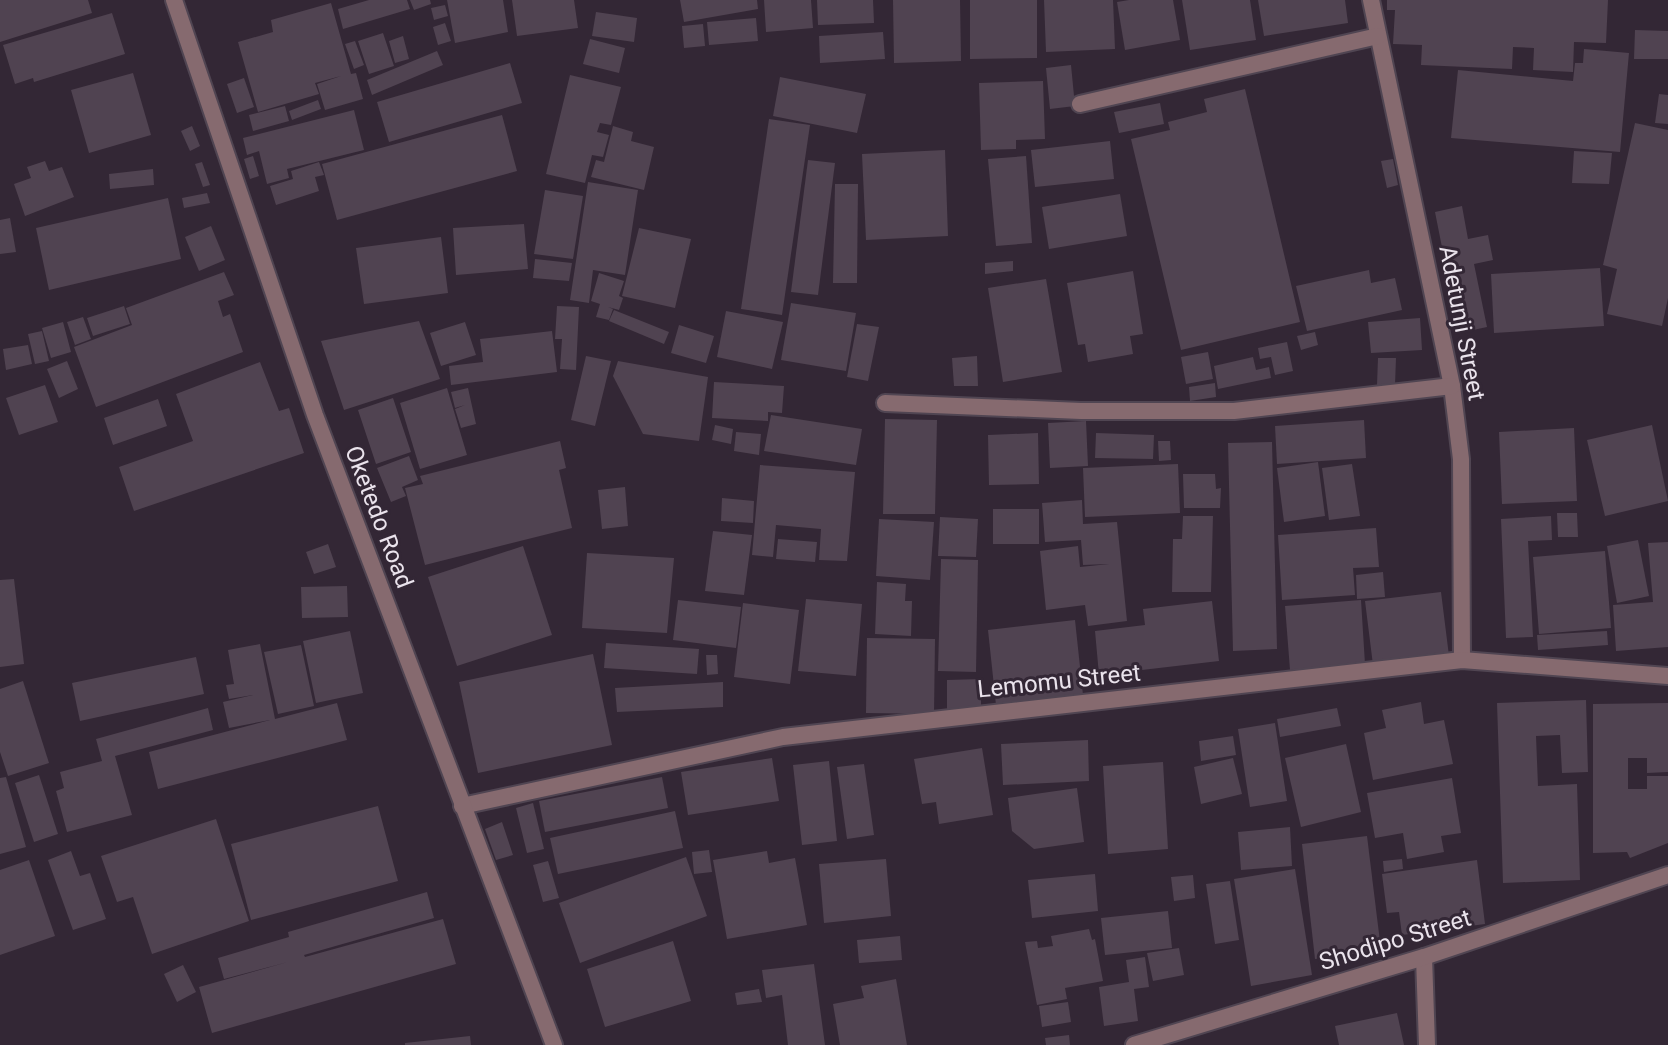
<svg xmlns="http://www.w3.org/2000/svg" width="1668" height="1045" font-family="Roboto,sans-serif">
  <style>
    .building { fill: #504351 }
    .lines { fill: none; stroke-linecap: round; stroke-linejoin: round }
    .minor-casing { stroke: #504552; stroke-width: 20 }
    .tertiary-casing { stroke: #504552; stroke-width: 20 }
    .minor { stroke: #866a6f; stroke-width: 16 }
    .tertiary { stroke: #866a6f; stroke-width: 16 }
    .labels { text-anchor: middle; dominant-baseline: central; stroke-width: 6; stroke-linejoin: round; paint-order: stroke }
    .street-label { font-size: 24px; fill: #eae3ec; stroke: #332735 }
  </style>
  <rect width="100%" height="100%" fill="#332735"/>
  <g class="building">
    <polygon points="0,0 88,0 92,13 0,42"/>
    <polygon points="369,0 407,0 410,9 343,29 338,9"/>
    <polygon points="410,0 430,0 431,4 414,10"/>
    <polygon points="447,0 503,0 508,32 455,43"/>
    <polygon points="512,0 574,0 578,28 517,36"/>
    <polygon points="680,0 757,0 758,9 684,22"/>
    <polygon points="764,0 811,0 813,28 766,32"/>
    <polygon points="817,0 873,0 874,23 818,25"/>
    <polygon points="893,0 960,0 961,61 894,63"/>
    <polygon points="970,0 1037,0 1037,58 970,59"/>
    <polygon points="1044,0 1113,0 1115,49 1046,52"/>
    <polygon points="1129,0 1173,0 1180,40 1125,50 1117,2"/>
    <polygon points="1182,0 1250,0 1256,40 1190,50"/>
    <polygon points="1258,0 1345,0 1348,23 1264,36"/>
    <polygon points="1387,0 1608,0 1606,43 1574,42 1573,72 1533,70 1534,48 1513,47 1512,69 1421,65 1422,45 1393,44 1395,10 1387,10"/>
    <polygon points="331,3 351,74 356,73 363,99 325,110 317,84 341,76 315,83 319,94 258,112 238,42 273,32 271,20"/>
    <polygon points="445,5 448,16 434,20 431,8"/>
    <polygon points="596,12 637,18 634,42 592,36"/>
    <polygon points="112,13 125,54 34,82 33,78 15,84 3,45"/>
    <polygon points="756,18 758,41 709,45 707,22"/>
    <polygon points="445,23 451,41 438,45 433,27"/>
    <polygon points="703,24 705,46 684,48 682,26"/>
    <polygon points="1635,30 1668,31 1668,59 1634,59"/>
    <polygon points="883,32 885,59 820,63 819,36"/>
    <polygon points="383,33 394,66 369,74 358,41"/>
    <polygon points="403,36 409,59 395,63 389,41"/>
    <polygon points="590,39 625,48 619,73 583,64"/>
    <polygon points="355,41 364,65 354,69 345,44"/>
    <polygon points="1584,49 1629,53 1620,152 1451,138 1458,70 1573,81 1575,63 1583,63"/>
    <polygon points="437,51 443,65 372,95 367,80"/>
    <polygon points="510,63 522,103 389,142 377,102"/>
    <polygon points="1071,65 1075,106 1050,109 1046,68"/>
    <polygon points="133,73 151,135 89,153 71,90"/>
    <polygon points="570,75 621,87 611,125 600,123 597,132 609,135 603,157 592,155 585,183 546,174"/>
    <polygon points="780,77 866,94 857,133 773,116"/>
    <polygon points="244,78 254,107 237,113 227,84"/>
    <polygon points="1043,81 1045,139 1016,140 1016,149 981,150 979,83"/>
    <polygon points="1245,89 1300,322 1181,350 1131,139 1170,130 1168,122 1207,112 1204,99"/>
    <polygon points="1659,94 1668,95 1668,124 1655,123"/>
    <polygon points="318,100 321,109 292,120 289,111"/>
    <polygon points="1160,103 1164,124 1119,133 1114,112"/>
    <polygon points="285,106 289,121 253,131 249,115"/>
    <polygon points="354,110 364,150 287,169 289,178 267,184 259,151 247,155 243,138"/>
    <polygon points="502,115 517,171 337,220 322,164"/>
    <polygon points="769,119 810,125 782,315 741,309"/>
    <polygon points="1635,123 1668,130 1668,298 1662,326 1607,314 1617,269 1603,265"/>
    <polygon points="192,126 200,146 190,151 181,131"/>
    <polygon points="613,126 633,132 631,141 654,147 644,190 591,177 596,160 604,162"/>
    <polygon points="1110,141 1114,179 1035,187 1031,150"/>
    <polygon points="945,150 948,236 866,240 862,154"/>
    <polygon points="1574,151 1612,153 1609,184 1572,183"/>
    <polygon points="253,156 259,176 250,179 244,159"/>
    <polygon points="1026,156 1032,243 996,246 988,159"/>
    <polygon points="1393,159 1398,185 1387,188 1381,161"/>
    <polygon points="808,160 835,163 818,295 791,292"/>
    <polygon points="45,161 49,171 62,167 74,197 25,216 14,184 31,178 27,167"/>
    <polygon points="202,162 210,185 203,187 195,164"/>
    <polygon points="319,162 324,175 315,177 319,191 276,205 270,186 293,179 291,171"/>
    <polygon points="153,169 154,185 110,189 109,174"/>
    <polygon points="588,182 638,190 625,275 593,270 589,303 570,300"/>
    <polygon points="835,184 858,184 857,283 833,283"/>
    <polygon points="545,190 583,196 573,259 534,254"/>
    <polygon points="207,193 210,203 184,208 182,198"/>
    <polygon points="1120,194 1127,236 1049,249 1042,207"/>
    <polygon points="168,198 181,259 49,290 36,228"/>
    <polygon points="1462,206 1468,239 1488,235 1493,260 1474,264 1487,327 1459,333 1435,212"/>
    <polygon points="10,218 16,252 0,254 0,220"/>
    <polygon points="524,224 528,269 456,275 453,228"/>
    <polygon points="211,226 225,260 199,271 185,237"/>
    <polygon points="639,228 691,239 675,308 622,296"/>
    <polygon points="441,237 448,293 364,304 356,248"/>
    <polygon points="535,259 572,263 569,281 533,278"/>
    <polygon points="1013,261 1013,271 985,274 985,263"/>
    <polygon points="1600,268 1604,326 1494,333 1491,274"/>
    <polygon points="1369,270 1371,283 1395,278 1402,310 1307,331 1296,286"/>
    <polygon points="1133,271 1143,334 1130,336 1133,354 1088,362 1085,344 1078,345 1067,283"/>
    <polygon points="224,272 234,295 218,301 223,317 230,314 243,352 96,407 74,347 132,325 126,308"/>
    <polygon points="599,273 624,281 619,296 623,298 619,310 608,307 613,309 609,320 596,317 600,304 591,301"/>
    <polygon points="1046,279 1062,372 1003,382 988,288"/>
    <polygon points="791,303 856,313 846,371 781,360"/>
    <polygon points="124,306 130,324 93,336 87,318"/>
    <polygon points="557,306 579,307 576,370 560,369 562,339 555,339"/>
    <polygon points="614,310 669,332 664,344 609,321"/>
    <polygon points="726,311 783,322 772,369 717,357"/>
    <polygon points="83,317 91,339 75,345 67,322"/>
    <polygon points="1420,318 1422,350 1371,353 1368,322"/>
    <polygon points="419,321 440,379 344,410 321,341"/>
    <polygon points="63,322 71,352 51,358 42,328"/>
    <polygon points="465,322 476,355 441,366 430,333"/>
    <polygon points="857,324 879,327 868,381 847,377"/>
    <polygon points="679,325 714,336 706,363 671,353"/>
    <polygon points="42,331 49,361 35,364 28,334"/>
    <polygon points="552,331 557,372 451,385 449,366 483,362 480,339"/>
    <polygon points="1315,332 1318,345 1301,350 1297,336"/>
    <polygon points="1287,342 1293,371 1275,375 1271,357 1260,359 1258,348"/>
    <polygon points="28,345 32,364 6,370 3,349"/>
    <polygon points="1208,352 1213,379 1186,384 1181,357"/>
    <polygon points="586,356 611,361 595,426 571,420"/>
    <polygon points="977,356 978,386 954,386 952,358"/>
    <polygon points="1253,357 1256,370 1269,367 1271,378 1218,389 1214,366"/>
    <polygon points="1378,358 1396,358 1395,385 1377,385"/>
    <polygon points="67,361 78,389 59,398 47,369"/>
    <polygon points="618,361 708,377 699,441 643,434 613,376"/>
    <polygon points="260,362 279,411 289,408 304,453 134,511 119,467 193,441 176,394"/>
    <polygon points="714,382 784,386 782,413 768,412 768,421 712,418"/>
    <polygon points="1215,383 1216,397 1190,401 1189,387"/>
    <polygon points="45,385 58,422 19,435 6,398"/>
    <polygon points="447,388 467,455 420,469 400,403"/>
    <polygon points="468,388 476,424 461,428 455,409 465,405 455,408 451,392"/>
    <polygon points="393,398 411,452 376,464 358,410"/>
    <polygon points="158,399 167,426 113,445 104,418"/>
    <polygon points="771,415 862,429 856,465 764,451"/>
    <polygon points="885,419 937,420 935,514 883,514"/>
    <polygon points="1364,420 1366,458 1277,464 1275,426"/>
    <polygon points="1086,421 1088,466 1050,468 1048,423"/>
    <polygon points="715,425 733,429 731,444 712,440"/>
    <polygon points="1652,425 1668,501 1605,516 1587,440"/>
    <polygon points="1574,428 1577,501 1502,504 1499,432"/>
    <polygon points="736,432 761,434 759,455 734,451"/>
    <polygon points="1038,433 1039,484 989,485 988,435"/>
    <polygon points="1096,433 1154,435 1153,459 1095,458"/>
    <polygon points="560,441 566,468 559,470 572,528 425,565 405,488 423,484 420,476"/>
    <polygon points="1158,441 1170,441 1171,460 1159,461"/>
    <polygon points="1272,442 1277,649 1233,651 1228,443"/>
    <polygon points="409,456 418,480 402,487 406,496 391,502 377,468"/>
    <polygon points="1318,462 1325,516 1284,522 1277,468"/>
    <polygon points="1178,464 1180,513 1085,517 1083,468"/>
    <polygon points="1352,464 1360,516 1329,520 1322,468"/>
    <polygon points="760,465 855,472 847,561 819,560 821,529 776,525 773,557 752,555"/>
    <polygon points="1183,474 1215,474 1216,489 1221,488 1220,508 1184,508"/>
    <polygon points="625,487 628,526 602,529 598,490"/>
    <polygon points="722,498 754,501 753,523 721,521"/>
    <polygon points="1082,500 1083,524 1117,522 1127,621 1088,626 1085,605 1046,610 1040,551 1078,546 1080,567 1109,564 1083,565 1081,540 1045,542 1042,503"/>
    <rect x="993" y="509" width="46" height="35"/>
    <polygon points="1557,513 1577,513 1578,537 1558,537"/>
    <polygon points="1183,516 1213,516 1211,592 1172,592 1173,539 1182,539"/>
    <polygon points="1551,516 1552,540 1528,541 1533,637 1506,638 1501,519"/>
    <polygon points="940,517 978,519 976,557 938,556"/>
    <polygon points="879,519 934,522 930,580 876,576"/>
    <polygon points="1376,528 1379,567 1353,568 1355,595 1282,600 1278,535"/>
    <polygon points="713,531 752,535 744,595 705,591"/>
    <polygon points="778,539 817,542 815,562 776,559"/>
    <polygon points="1638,540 1649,596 1617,603 1607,546"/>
    <polygon points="1668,542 1668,647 1616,651 1613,605 1653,602 1648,543"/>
    <polygon points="328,544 336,567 314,574 306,552"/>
    <polygon points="523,546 552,635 457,666 428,577"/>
    <polygon points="1605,551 1611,628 1539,634 1533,557"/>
    <polygon points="587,553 674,558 667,633 582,628"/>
    <polygon points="941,559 978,560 976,672 938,671"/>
    <polygon points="1383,572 1385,597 1357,599 1356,575"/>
    <polygon points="14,579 24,664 0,667 0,580"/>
    <polygon points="877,582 906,584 905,601 912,601 911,636 875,634"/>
    <polygon points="347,586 348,617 302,618 301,587"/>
    <polygon points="1441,592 1449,656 1373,665 1365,601"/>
    <polygon points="806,599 862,604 856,676 798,671"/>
    <polygon points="678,600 741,607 736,648 673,640"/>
    <polygon points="1361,600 1365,664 1290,670 1285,606"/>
    <polygon points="1212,601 1219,661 1099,675 1095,631 1145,625 1143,609"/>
    <polygon points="743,603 799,610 790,684 734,677"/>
    <polygon points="1075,620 1083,695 996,705 988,630"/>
    <polygon points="350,631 363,693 316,703 303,641"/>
    <polygon points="1607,631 1608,645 1538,650 1537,635"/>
    <polygon points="867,638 935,639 934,714 866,713"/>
    <polygon points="606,643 699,649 697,674 604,668"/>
    <polygon points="260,644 275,719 337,703 347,740 158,789 149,752 270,720 229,728 223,702 253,695 229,699 226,685 234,684 228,650"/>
    <polygon points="301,645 314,706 278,714 264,652"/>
    <polygon points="593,654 612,745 478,773 459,682"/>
    <polygon points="706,655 717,655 718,674 707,675"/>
    <polygon points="196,657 204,694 80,721 72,683"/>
    <polygon points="981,679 981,709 947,710 947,680"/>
    <polygon points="23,681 49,763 8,776 0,752 0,689"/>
    <polygon points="723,682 723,707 617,712 615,688"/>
    <polygon points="1586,700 1588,772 1562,773 1560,735 1536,736 1538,786 1577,784 1580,880 1503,883 1497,703"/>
    <polygon points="1421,702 1424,724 1444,720 1453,764 1373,780 1364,733 1386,728 1382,710"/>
    <polygon points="1668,703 1668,772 1647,773 1647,758 1628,758 1628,789 1647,789 1647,776 1668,776 1668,843 1630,858 1627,852 1593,853 1593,704"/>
    <polygon points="208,708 213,730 115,756 132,815 67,832 56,791 64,788 60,772 102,761 96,739"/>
    <polygon points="1337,708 1341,726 1280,737 1277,719"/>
    <polygon points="1275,723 1287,801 1250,807 1238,729"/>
    <polygon points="1233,736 1236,755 1201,761 1199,741"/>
    <polygon points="1088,740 1089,781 1003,785 1001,744"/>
    <polygon points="1346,744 1361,812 1301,827 1285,758"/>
    <polygon points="982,748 993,815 939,824 936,802 922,804 914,759"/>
    <polygon points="772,758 779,801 688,815 681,772"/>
    <polygon points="1233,758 1242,794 1201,804 1194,767"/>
    <polygon points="829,761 837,841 802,845 793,765"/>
    <polygon points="1163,762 1168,849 1108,854 1103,766"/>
    <polygon points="864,764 874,835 847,839 837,767"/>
    <polygon points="39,775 58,834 34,842 15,783"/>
    <polygon points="6,777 26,847 0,854 0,778"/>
    <polygon points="662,777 668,808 545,832 539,801"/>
    <polygon points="1452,778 1461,833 1441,836 1444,852 1407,859 1403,833 1375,838 1367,793"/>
    <polygon points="1077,788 1084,842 1034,849 1012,831 1008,798"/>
    <polygon points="533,803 544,849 527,853 516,808"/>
    <polygon points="378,806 398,881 251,920 231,844"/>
    <polygon points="675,811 683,848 558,874 550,838"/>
    <polygon points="216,819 249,921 152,954 133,897 117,902 101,856"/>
    <polygon points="502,822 513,855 496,860 485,829"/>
    <polygon points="1290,827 1292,866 1241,870 1238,832"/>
    <polygon points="1367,836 1381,950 1315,959 1302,844"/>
    <polygon points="709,850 712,872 694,874 692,852"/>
    <polygon points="71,851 80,876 90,873 106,919 73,930 48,860"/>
    <polygon points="767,851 769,863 795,858 807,925 727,939 713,860"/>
    <polygon points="686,857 707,916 580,963 559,903"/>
    <polygon points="886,859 891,916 824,923 819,864"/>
    <polygon points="1402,859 1403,869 1384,872 1383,861"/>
    <polygon points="29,860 55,936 0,955 0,870"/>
    <polygon points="1477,860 1485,924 1402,935 1399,912 1387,913 1382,874"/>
    <polygon points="548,861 559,898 543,902 533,865"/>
    <polygon points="1295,869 1312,975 1251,986 1234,879"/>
    <polygon points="1095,874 1098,911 1032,918 1028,880"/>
    <polygon points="1193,875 1195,898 1174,901 1171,877"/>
    <polygon points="1230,881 1239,940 1215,944 1206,884"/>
    <polygon points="427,892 434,918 304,955 305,957 443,919 456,964 212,1033 199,987 288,962 224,979 218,958 289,937 288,932"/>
    <polygon points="1168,911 1172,948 1105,955 1101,918"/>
    <polygon points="1089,929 1092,940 1095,939 1103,981 1065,988 1067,999 1037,1005 1025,942 1037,941 1038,948 1053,946 1051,936"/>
    <polygon points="900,936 902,960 859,963 857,940"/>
    <polygon points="673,941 691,1001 605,1027 587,969"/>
    <polygon points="1179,948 1184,975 1153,981 1147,953"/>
    <polygon points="1145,957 1149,987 1134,989 1138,1021 1104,1026 1099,987 1129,982 1126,960"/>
    <polygon points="814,964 825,1045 788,1045 782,995 766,998 762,970"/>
    <polygon points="183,965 196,992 177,1002 164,974"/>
    <polygon points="896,979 907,1045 840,1045 833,1004 864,998 861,986"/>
    <polygon points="759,989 762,1002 737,1005 735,993"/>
    <polygon points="1068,1002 1071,1022 1042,1027 1039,1006"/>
    <polygon points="1397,1013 1404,1045 1339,1045 1335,1026"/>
    <polygon points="1069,1035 1070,1045 1046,1045 1045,1038"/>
    <polygon points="470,1036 471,1045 405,1045 405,1043"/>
  </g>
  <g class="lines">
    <defs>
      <g id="minor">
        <polyline points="1371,0 1452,386 1461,459 1462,660"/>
        <polyline points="1080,104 1378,36"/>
        <polyline points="885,403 1081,411 1234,411 1452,386"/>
        <polyline points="462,806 783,737 1462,660 1668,676"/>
        <polyline points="1424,957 1427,1045"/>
        <polyline points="1134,1045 1424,957 1668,875"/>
      </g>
      <polyline id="tertiary" points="174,0 315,415 554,1045"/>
    </defs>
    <use href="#minor" class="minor-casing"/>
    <use href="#tertiary" class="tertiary-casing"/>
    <use href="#minor" class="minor"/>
    <use href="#tertiary" class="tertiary"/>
  </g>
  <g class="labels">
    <g class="street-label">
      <text transform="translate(1462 323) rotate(79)">Adetunji Street</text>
      <text transform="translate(379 517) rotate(69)">Oketedo Road</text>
      <text transform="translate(1059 681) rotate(-6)">Lemomu Street</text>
      <text transform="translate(1395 940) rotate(-17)">Shodipo Street</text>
    </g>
  </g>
</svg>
